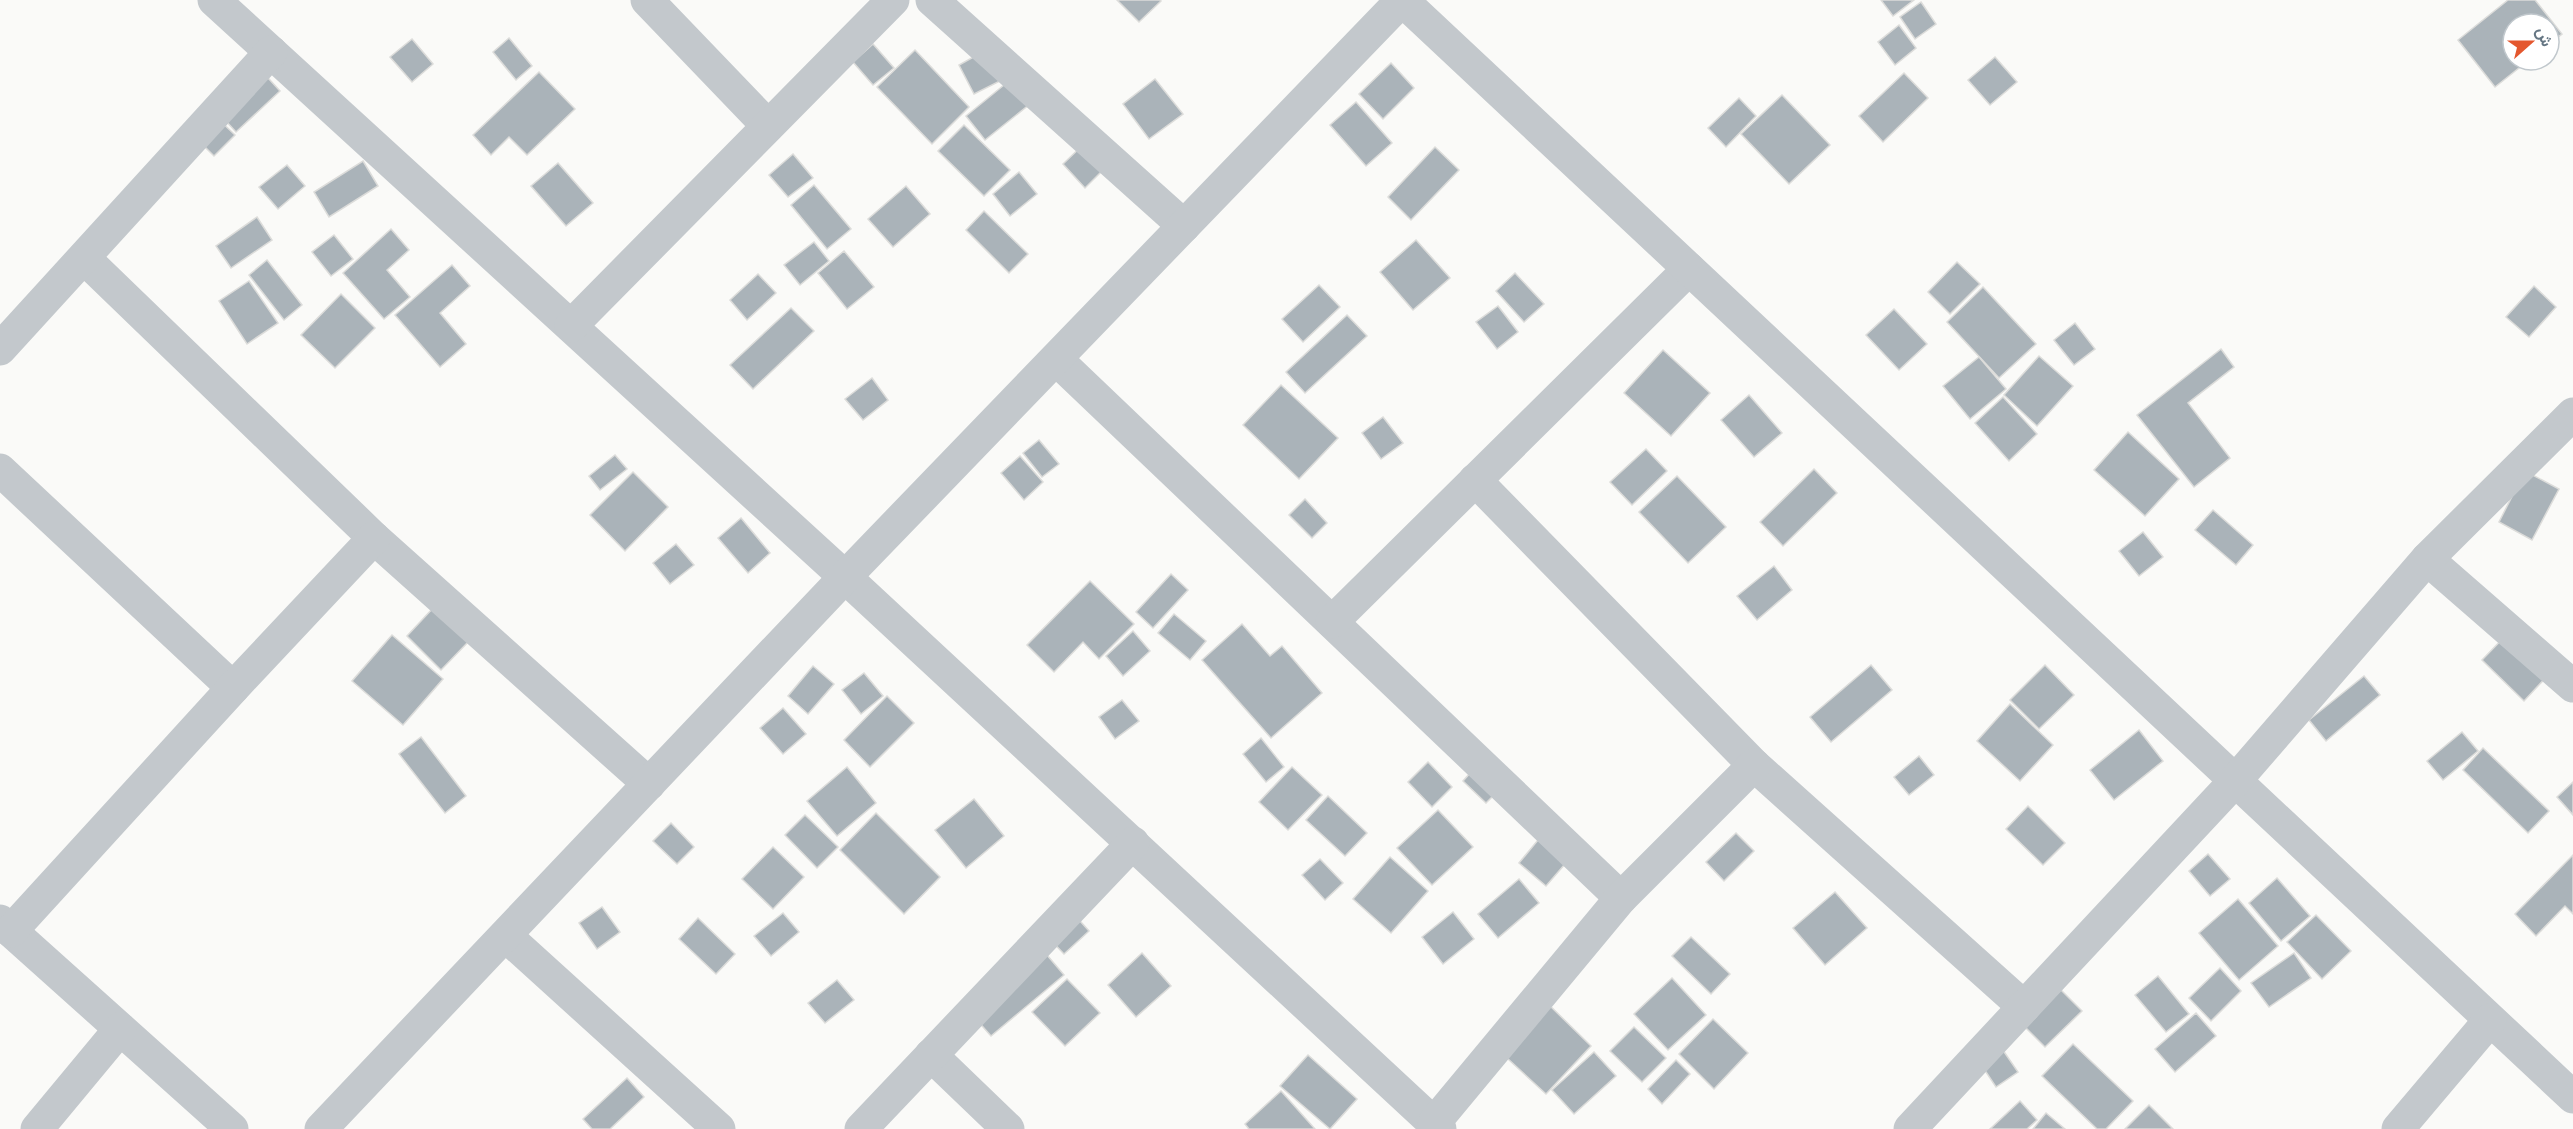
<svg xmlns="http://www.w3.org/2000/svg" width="2573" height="1129" font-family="Signika,Vazirmatn,sans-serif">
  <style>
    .building { fill: #aab3b9; stroke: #dcdcda; stroke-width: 1.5 }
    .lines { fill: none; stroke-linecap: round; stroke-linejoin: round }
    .minor { stroke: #c3c8cc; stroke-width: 33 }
  </style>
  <rect width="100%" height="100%" fill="#fafaf8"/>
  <g class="building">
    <polygon points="1117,0 1160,0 1161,1 1139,22"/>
    <polygon points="1881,0 1914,0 1893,16"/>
    <polygon points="2508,0 2535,0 2562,34 2549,44 2549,24 2513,24 2513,60 2529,60 2495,87 2458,40"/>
    <polygon points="1921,2 1936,24 1915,39 1900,17"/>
    <polygon points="1899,25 1916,48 1895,65 1878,42"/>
    <polygon points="509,38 532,66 516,80 493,52"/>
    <polygon points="412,39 433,64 412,82 390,57"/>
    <polygon points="873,44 894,68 873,85 853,62"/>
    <polygon points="915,50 969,107 932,144 877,87"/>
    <polygon points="986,50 1002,80 974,94 959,65"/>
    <polygon points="1995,57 2017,82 1990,105 1968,80"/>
    <polygon points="1391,63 1414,88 1383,119 1359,94"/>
    <polygon points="258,67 280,91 236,132 214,108"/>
    <polygon points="539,72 575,109 527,155 509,137 491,155 473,135"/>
    <polygon points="1904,73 1928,98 1883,142 1859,116"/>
    <polygon points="1015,76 1035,100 985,140 966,116"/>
    <polygon points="1155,79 1183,114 1149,139 1123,104"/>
    <polygon points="1782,95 1830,145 1789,184 1741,134"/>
    <polygon points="1739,98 1756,116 1726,147 1708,128"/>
    <polygon points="1356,102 1392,143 1366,166 1330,125"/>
    <polygon points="214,115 235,135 214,156 193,135"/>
    <polygon points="964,125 1010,170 984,196 938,151"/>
    <polygon points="1086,142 1108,165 1085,188 1063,164"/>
    <polygon points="1435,147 1459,170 1411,220 1388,197"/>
    <polygon points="793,154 813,178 788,197 769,175"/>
    <polygon points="363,161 378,186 329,217 314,192"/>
    <polygon points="558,163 593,203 566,226 531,186"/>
    <polygon points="287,165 305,186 278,209 259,187"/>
    <polygon points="1019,172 1037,194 1010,216 993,194"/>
    <polygon points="814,185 851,229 827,249 791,205"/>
    <polygon points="906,186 930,214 893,247 868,219"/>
    <polygon points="984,211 1028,254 1009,273 966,230"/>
    <polygon points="257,217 272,240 231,268 216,246"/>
    <polygon points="391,229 409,250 387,270 410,297 384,319 343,273"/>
    <polygon points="334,235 353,259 331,276 312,252"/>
    <polygon points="1416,240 1450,278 1413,310 1380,272"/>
    <polygon points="814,242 829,261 800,285 784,265"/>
    <polygon points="844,251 874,287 847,309 818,273"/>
    <polygon points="267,260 302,305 284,320 249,275"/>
    <polygon points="1957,262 1980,284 1950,314 1928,292"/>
    <polygon points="452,265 470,286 440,313 466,344 440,367 395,315"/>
    <polygon points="1515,273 1544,304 1524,322 1496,291"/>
    <polygon points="758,274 776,293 747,320 730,300"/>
    <polygon points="249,281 278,323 247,344 219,301"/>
    <polygon points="1319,285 1340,307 1303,342 1282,319"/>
    <polygon points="2534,286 2556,307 2529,337 2506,317"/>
    <polygon points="1983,287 2036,344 1999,378 1947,322"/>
    <polygon points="341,294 375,328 335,368 301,335"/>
    <polygon points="1498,306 1518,332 1497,349 1476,322"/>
    <polygon points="791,308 814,331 753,389 730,365"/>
    <polygon points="1894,309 1927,344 1899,370 1866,335"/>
    <polygon points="1347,315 1367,336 1305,393 1286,372"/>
    <polygon points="2075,323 2095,349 2074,365 2054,340"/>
    <polygon points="2221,349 2234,367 2188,403 2230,458 2194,487 2137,415"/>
    <polygon points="1663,350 1710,393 1671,436 1624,393"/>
    <polygon points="2039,356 2073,386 2037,426 2004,395"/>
    <polygon points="1979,357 2006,389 1970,419 1943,386"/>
    <polygon points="872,378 888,400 863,420 845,399"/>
    <polygon points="1281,385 1338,438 1299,479 1243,425"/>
    <polygon points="1749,395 1782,433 1754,457 1721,420"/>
    <polygon points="2003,397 2037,434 2009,461 1975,423"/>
    <polygon points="1383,417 1403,443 1381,459 1362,433"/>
    <polygon points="2128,432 2179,479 2145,516 2094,470"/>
    <polygon points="1039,440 1059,464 1042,477 1023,453"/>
    <polygon points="1646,449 1667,471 1632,505 1610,482"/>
    <polygon points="615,455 627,469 600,490 589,476"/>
    <polygon points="1020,456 1043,482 1024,500 1001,473"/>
    <polygon points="1814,469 1837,493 1783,546 1760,522"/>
    <polygon points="2525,471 2559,489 2532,540 2499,522"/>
    <polygon points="633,472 668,507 625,551 590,515"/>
    <polygon points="1677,476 1726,527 1688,563 1639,512"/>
    <polygon points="1305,499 1327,523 1312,538 1289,515"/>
    <polygon points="2213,510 2253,545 2236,565 2195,530"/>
    <polygon points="741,518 770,553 748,573 718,538"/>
    <polygon points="2143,532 2163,557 2139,576 2119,551"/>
    <polygon points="676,544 694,565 670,584 653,563"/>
    <polygon points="1774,566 1792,590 1757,620 1737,596"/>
    <polygon points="1171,574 1188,590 1153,628 1136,612"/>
    <polygon points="1090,581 1134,624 1099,659 1083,642 1054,672 1027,645"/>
    <polygon points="434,607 470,640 441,670 407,636"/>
    <polygon points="1174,614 1206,641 1190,660 1158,633"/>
    <polygon points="1242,624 1270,656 1282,646 1322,693 1271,738 1202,660"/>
    <polygon points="2511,630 2552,671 2524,701 2482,660"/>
    <polygon points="1133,631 1150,651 1123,676 1106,656"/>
    <polygon points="392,635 443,679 403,725 352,681"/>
    <polygon points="1871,665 1892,690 1831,742 1810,717"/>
    <polygon points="2045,665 2074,695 2039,729 2010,700"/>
    <polygon points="813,666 834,684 808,714 788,696"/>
    <polygon points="864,673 883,696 861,714 842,690"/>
    <polygon points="2364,676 2380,695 2326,741 2309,720"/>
    <polygon points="887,696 914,723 870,767 844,740"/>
    <polygon points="1122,700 1139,721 1115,739 1099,717"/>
    <polygon points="2010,704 2053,745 2020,781 1977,741"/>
    <polygon points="783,708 806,734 783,754 760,728"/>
    <polygon points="2139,730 2163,761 2114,800 2090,770"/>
    <polygon points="2462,732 2478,751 2443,780 2427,761"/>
    <polygon points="421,737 466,796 445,813 399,754"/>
    <polygon points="1261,738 1284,767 1266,782 1243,754"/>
    <polygon points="2483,748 2549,811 2528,833 2463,770"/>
    <polygon points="1919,756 1934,775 1909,795 1894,777"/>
    <polygon points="1481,761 1505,784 1486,803 1463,781"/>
    <polygon points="1428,762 1452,787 1432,807 1408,782"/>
    <polygon points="847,767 876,803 837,836 807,801"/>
    <polygon points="1292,767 1322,795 1288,830 1259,802"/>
    <polygon points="2573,782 2573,815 2557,797"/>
    <polygon points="1328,796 1367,833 1345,856 1306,820"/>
    <polygon points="974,799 1004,836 966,868 935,830"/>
    <polygon points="2028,806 2065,843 2043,865 2006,829"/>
    <polygon points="1438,810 1473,847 1432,885 1397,848"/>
    <polygon points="876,813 940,877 904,914 840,850"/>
    <polygon points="805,815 838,847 817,868 785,835"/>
    <polygon points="671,823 694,847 677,864 653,841"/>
    <polygon points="1736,833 1754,851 1724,881 1706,862"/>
    <polygon points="1538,840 1565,864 1546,886 1519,863"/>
    <polygon points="773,847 804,877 773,909 742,879"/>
    <polygon points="2208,854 2230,879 2210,896 2189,871"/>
    <polygon points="2573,855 2573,914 2565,906 2536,936 2515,914"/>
    <polygon points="1390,857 1428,891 1391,933 1353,899"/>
    <polygon points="1320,859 1343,883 1325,900 1302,875"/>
    <polygon points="2277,878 2310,916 2281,941 2249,903"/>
    <polygon points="1519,879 1539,903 1498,938 1478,914"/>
    <polygon points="1835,892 1867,928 1825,965 1793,928"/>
    <polygon points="2238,899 2278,946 2239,980 2199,933"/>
    <polygon points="602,907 620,932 597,949 579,923"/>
    <polygon points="1071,911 1089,931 1064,954 1045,934"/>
    <polygon points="1453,912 1474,939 1443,964 1422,937"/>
    <polygon points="783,913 799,932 771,956 754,936"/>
    <polygon points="2316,915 2351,951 2322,979 2287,942"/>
    <polygon points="698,918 735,954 716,974 679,939"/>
    <polygon points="1691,937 1730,974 1711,994 1672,956"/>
    <polygon points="1041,948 1064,975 991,1036 968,1010"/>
    <polygon points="1142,953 1171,986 1136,1017 1108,985"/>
    <polygon points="2294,953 2311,978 2269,1007 2251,983"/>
    <polygon points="2220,968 2241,991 2211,1021 2189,998"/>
    <polygon points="2158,976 2189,1014 2166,1032 2135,995"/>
    <polygon points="1672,978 1706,1015 1668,1050 1634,1014"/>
    <polygon points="1067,979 1100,1013 1065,1046 1032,1012"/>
    <polygon points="837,980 854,1000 825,1023 808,1003"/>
    <polygon points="2061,990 2082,1011 2045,1047 2023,1025"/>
    <polygon points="1542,998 1591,1046 1546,1094 1495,1047"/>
    <polygon points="2196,1013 2216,1036 2175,1072 2155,1049"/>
    <polygon points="1713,1019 1748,1053 1714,1089 1679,1054"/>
    <polygon points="1634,1027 1666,1058 1642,1082 1610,1051"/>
    <polygon points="1998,1043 2018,1072 1996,1087 1976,1057"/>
    <polygon points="2073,1044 2133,1101 2106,1129 2097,1129 2042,1076"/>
    <polygon points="1594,1052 1616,1076 1574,1114 1552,1090"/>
    <polygon points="1308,1055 1357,1099 1330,1129 1280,1086"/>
    <polygon points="1676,1060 1690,1074 1662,1104 1648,1089"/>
    <polygon points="627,1078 644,1097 610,1129 592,1129 583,1119"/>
    <polygon points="1281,1091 1315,1129 1249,1129 1245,1124"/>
    <polygon points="2020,1101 2037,1120 2027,1129 1990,1129"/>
    <polygon points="2149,1105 2173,1129 2125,1129"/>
    <polygon points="2046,1113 2065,1129 2033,1129"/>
  </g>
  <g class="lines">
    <g class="minor">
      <polyline points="214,0 845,577 1440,1129"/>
      <polyline points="647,0 768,126"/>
      <polyline points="932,0 1184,226"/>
      <polyline points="84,258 374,538 649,784"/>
      <polyline points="571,326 893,0"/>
      <polyline points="0,349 271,52"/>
      <polyline points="1056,359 1621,898"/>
      <polyline points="0,470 233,688"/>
      <polyline points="1475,480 1754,765 2024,1007"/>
      <polyline points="2427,559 2573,686"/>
      <polyline points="1332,622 1689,269"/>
      <polyline points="0,921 232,1129"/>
      <polyline points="11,931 233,688 374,538"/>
      <polyline points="506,936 719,1129"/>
      <polyline points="931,1055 1008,1129"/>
      <polyline points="1434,1123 1621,898 1754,765"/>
      <polyline points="37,1129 120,1029"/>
      <polyline points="321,1129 845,577 1402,0 2573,1097"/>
      <polyline points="861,1129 1133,843"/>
      <polyline points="1910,1129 2235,781 2427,559 2573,414"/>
      <polyline points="2398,1129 2490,1020"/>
    </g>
  </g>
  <g transform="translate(2531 42) rotate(69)"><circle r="28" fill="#ffffff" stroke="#c1c8cd" stroke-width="1.5"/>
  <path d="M0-4.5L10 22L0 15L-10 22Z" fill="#e4572e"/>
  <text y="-9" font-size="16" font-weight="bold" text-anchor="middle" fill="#657683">ش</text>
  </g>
</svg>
